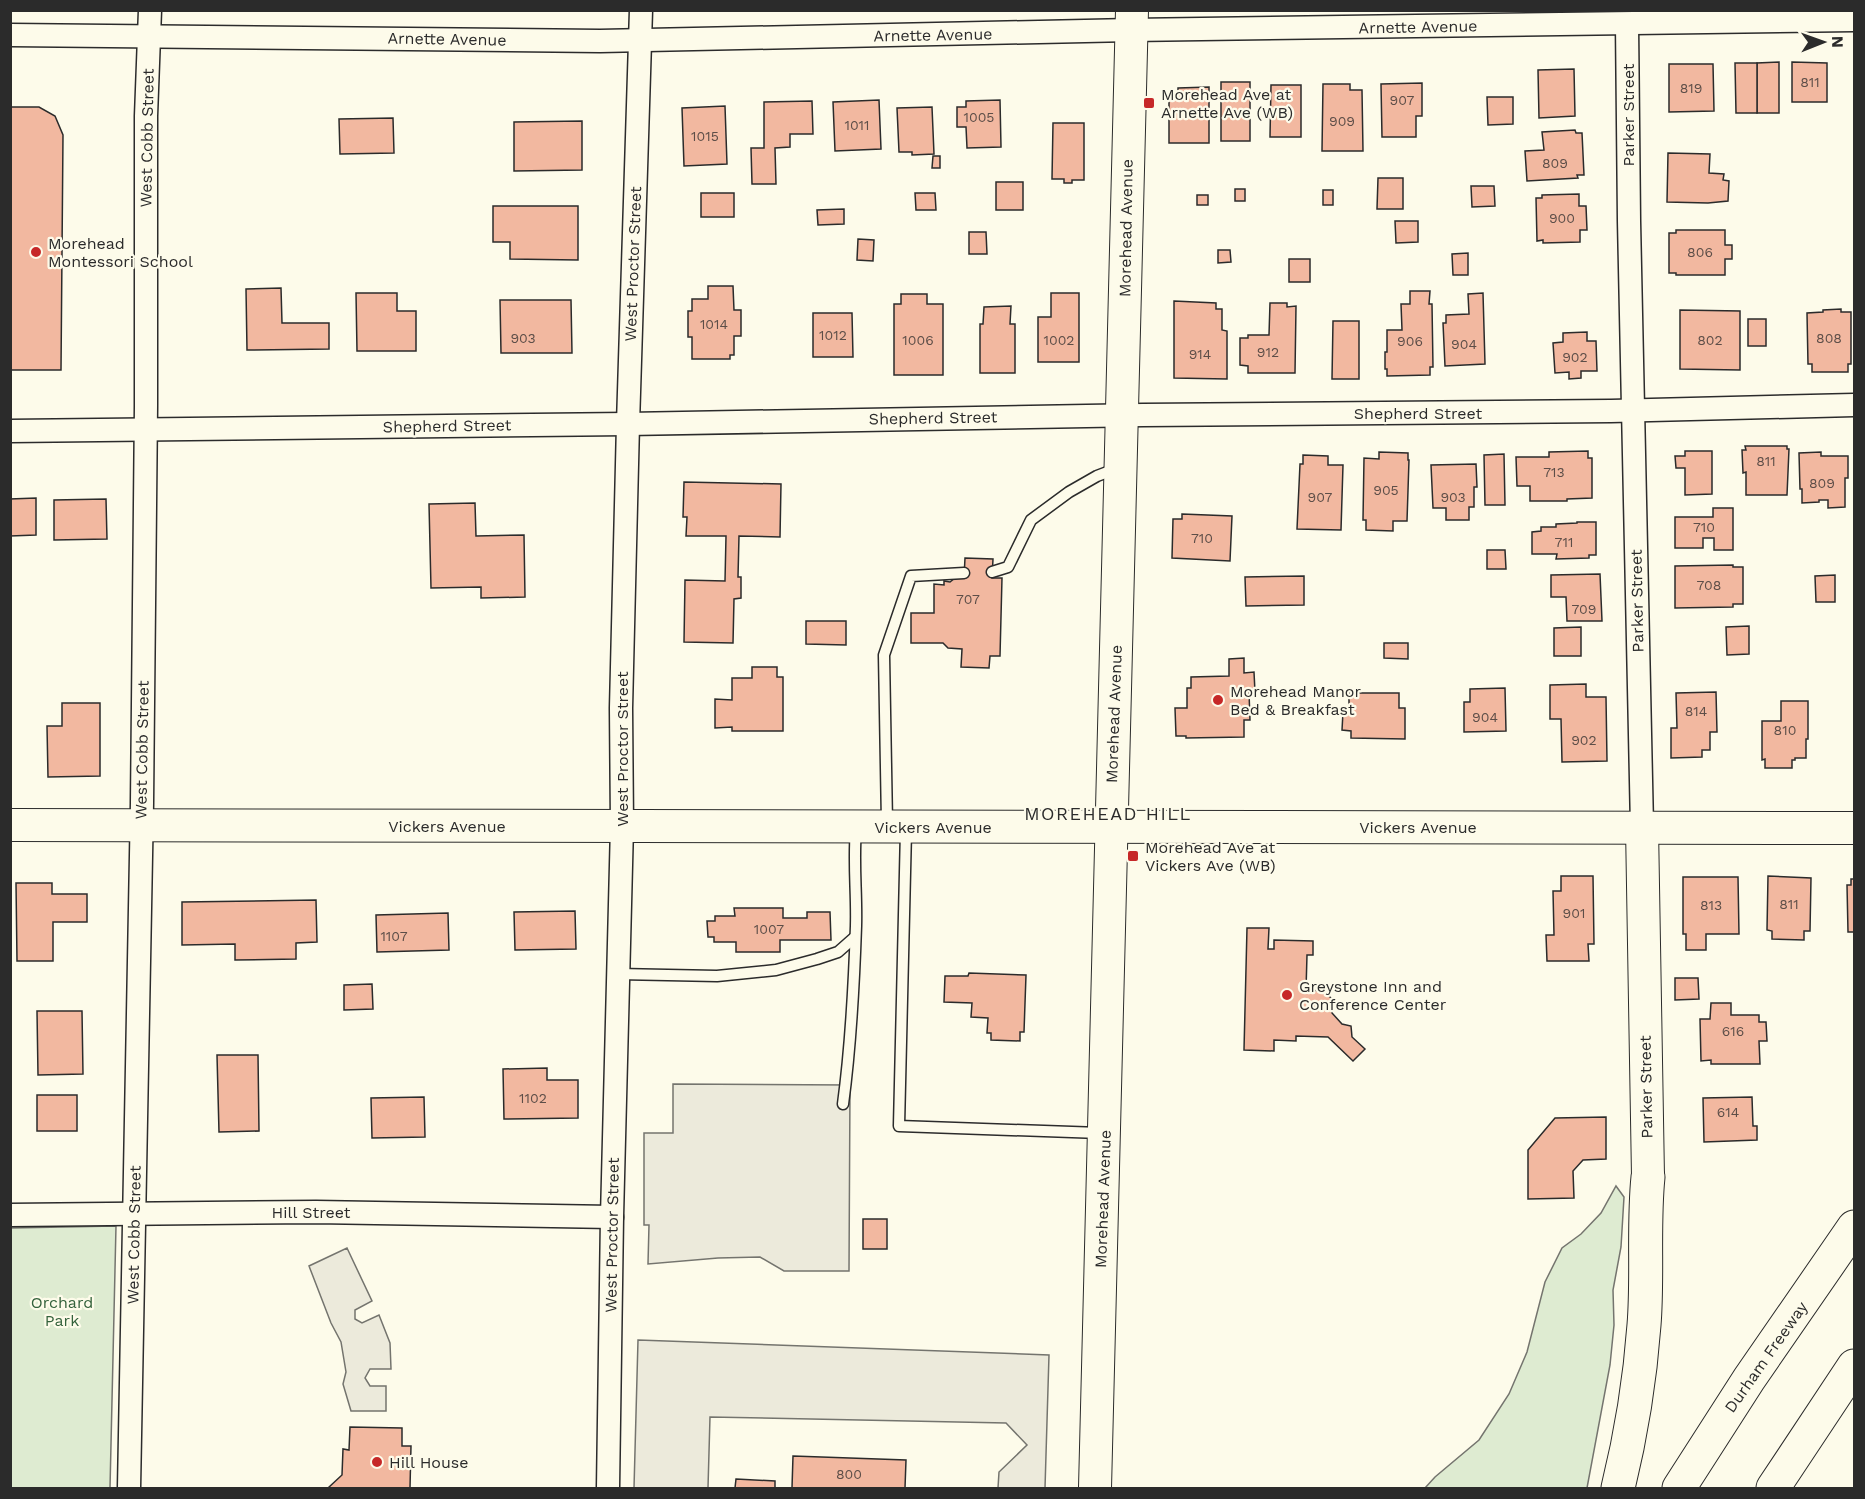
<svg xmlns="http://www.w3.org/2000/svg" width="1865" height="1499" font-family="'Work Sans',sans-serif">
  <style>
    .green { fill: #deebd1; stroke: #74746e; stroke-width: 1.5 }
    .parking { fill: #eceadb; stroke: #74746e; stroke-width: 1.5 }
    .building { fill: #f2b8a0; stroke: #2b2b2b; stroke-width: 1.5 }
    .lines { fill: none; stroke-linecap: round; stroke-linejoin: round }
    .lane-casing { stroke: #2b2b2b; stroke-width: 13 }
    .street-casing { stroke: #2b2b2b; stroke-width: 25 }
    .secondary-casing { stroke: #2b2b2b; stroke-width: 34 }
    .highway-casing { stroke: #2b2b2b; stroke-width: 35 }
    .lane { stroke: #fdfbea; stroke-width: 10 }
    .street { stroke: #fdfbea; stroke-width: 22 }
    .secondary { stroke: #fdfbea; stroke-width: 32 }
    .highway { stroke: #fdfbea; stroke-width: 33 }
    .poi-dot { fill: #c62828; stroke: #fdfbea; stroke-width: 2 }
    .labels { text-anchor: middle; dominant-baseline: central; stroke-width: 4.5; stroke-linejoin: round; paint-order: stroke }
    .number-label { font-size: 14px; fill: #5d4e48 }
    .street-label { font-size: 16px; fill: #2b2b2b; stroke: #fdfbea }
    .poi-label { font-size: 16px; fill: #2b2b2b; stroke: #fdfbea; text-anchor: start }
    .park-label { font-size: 16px; fill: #34623c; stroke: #fdfbea }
    .neighbourhood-label { font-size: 18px; letter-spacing: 1.5px; fill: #2b2b2b; stroke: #fdfbea }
  </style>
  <rect width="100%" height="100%" fill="#fdfbea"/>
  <g class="green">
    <polygon points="1616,1186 1624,1197 1621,1247 1613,1290 1614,1325 1610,1365 1587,1488 1425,1488 1435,1477 1479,1440 1509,1394 1527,1352 1545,1282 1562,1248 1581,1234 1601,1213"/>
    <polygon points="116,1226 110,1488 11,1488 11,1228"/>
  </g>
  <g class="parking">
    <polygon points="673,1084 850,1085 849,1271 784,1271 760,1257 718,1258 648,1264 649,1225 644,1225 644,1133 673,1133"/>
    <polygon points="347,1248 372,1301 355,1310 355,1319 362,1323 379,1315 390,1343 391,1369 370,1369 365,1378 370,1386 386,1386 386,1411 351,1411 343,1384 346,1372 341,1342 331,1323 309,1266"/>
    <polygon points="638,1340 1049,1355 1045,1488 998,1488 999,1472 1027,1445 1006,1423 710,1417 708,1488 634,1488"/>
  </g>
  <g class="building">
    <polygon points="1779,62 1779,113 1757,113 1757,63"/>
    <polygon points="1792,62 1827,63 1827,102 1792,102"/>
    <polygon points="1735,63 1757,63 1757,113 1736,113"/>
    <polygon points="1669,64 1713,64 1714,111 1669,112"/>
    <polygon points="1574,69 1575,116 1539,118 1538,70"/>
    <rect x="1221" y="82" width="29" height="59"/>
    <polygon points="1422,83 1422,116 1416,116 1416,137 1382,137 1381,84"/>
    <polygon points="1323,84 1350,84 1350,90 1362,90 1363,151 1322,151"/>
    <polygon points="1271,85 1301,85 1301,137 1270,137"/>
    <polygon points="1209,87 1209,143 1169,143 1169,96 1178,96 1178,88"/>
    <polygon points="1487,97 1513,97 1513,124 1488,125"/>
    <polygon points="879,100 881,149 835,151 833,102"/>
    <polygon points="1000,100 1001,147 967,148 966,127 957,127 957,107 966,107 966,101"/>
    <polygon points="812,101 813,134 790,134 790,147 775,148 776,184 752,184 751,148 764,148 764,102"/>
    <polygon points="725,106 727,164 684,166 682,108"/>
    <polygon points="10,107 39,107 55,116 63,135 61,370 10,370"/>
    <polygon points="932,107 934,154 912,155 912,152 899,152 897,108"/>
    <polygon points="393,118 394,153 340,154 339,119"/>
    <polygon points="582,121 582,170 514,171 514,122"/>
    <polygon points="1053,123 1084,123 1084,180 1072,180 1072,183 1064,183 1064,179 1052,179"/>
    <polygon points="1575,130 1576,133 1582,133 1584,175 1577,175 1578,178 1527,181 1525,151 1544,150 1542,132"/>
    <polygon points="1668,153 1710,154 1709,173 1724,174 1723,180 1729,181 1728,201 1708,203 1667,202"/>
    <polygon points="933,156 940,156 940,168 932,168"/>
    <polygon points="1378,178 1403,178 1403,209 1377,209"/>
    <rect x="996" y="182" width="27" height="28"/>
    <polygon points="1471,186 1494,186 1495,206 1472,207"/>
    <rect x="1235" y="189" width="10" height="12"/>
    <rect x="1323" y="190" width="10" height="15"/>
    <rect x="701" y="193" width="33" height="24"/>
    <polygon points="915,193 935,193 936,210 916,210"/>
    <polygon points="1579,194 1579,206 1586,206 1587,230 1580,230 1580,242 1543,243 1543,240 1537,241 1536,198 1542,198 1542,195"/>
    <rect x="1197" y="195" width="11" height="10"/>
    <polygon points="493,206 578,206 578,260 510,259 510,242 493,242"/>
    <polygon points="844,209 844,224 818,225 817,210"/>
    <polygon points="1395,221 1418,221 1418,242 1396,243"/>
    <polygon points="1676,230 1725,230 1725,245 1732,245 1732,259 1725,259 1725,275 1676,275 1676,273 1669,273 1669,233 1676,233"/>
    <polygon points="969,232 986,232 987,254 969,254"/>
    <polygon points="858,239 874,240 873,261 857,260"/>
    <polygon points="1218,250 1230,250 1231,262 1218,263"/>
    <polygon points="1468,253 1468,275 1453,275 1452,254"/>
    <rect x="1289" y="259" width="21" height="23"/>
    <polygon points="708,286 733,286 734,310 741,310 741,336 734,336 734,355 730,355 730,359 692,359 692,337 688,337 688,311 692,311 692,299 708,299"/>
    <polygon points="281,288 282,323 329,323 329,349 247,350 246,289"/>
    <polygon points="1410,291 1430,291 1429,304 1432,304 1433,367 1430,367 1430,375 1387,376 1387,369 1385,369 1385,352 1387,352 1387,330 1402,330 1401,304 1410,304"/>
    <polygon points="356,293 397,293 397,311 416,311 416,351 357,351"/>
    <polygon points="1051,293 1079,293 1079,362 1038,362 1038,317 1051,317"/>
    <polygon points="1483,293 1485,364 1445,366 1443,323 1446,323 1446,315 1469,314 1468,294"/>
    <polygon points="901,294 927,294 927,304 943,304 943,375 894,375 894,304 901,304"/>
    <polygon points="500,300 571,300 572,353 501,353"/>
    <polygon points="1174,301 1216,303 1216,309 1222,309 1222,330 1227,331 1227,379 1174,378"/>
    <polygon points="1270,303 1287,303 1287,307 1296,306 1295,373 1248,373 1248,366 1240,365 1240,338 1248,338 1248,335 1269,335"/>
    <polygon points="1011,306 1010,324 1015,324 1015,373 980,373 980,324 983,324 984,307"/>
    <polygon points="1841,309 1841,312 1851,312 1851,364 1848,364 1848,372 1812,372 1812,364 1808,364 1807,313 1823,312 1823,310"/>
    <polygon points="1680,310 1740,311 1740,370 1680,369"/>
    <polygon points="813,313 852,313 853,357 813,357"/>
    <rect x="1748" y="319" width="18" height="27"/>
    <polygon points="1333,321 1359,321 1359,379 1332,379"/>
    <polygon points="1587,332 1587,341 1596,341 1597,371 1581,371 1581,378 1569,379 1569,372 1555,373 1553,343 1563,342 1563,333"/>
    <polygon points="1745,446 1787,446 1787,449 1789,449 1787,495 1746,495 1746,472 1743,473 1742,450 1746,450"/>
    <polygon points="1588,451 1588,458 1592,458 1592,498 1567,499 1567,501 1530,501 1530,486 1517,486 1516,457 1549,457 1549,452"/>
    <polygon points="1685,451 1712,451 1712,494 1685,495 1685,468 1676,468 1675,456 1685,456"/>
    <polygon points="1379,452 1408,453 1408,460 1409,460 1407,521 1393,521 1393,531 1366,530 1366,520 1363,520 1364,458 1379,459"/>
    <polygon points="1821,452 1821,456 1848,456 1848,478 1845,478 1845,507 1828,508 1828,500 1819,500 1819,502 1802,503 1802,489 1800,489 1799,453"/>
    <polygon points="1504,454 1505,505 1485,505 1484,455"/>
    <polygon points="1303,455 1328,456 1328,465 1343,465 1341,530 1297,529 1300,464 1303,464"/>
    <polygon points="1476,464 1477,487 1474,487 1474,507 1469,507 1469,520 1446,520 1446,508 1433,508 1431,465"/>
    <polygon points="684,482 781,484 780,537 739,536 738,577 741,577 741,598 734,599 733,643 684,642 685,580 725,581 726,536 686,536 687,517 683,517"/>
    <polygon points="36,498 36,535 10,536 10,499"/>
    <polygon points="106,499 107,539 54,540 54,500"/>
    <polygon points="475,503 476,536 524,535 525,597 481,598 481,587 431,588 429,504"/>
    <polygon points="1713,508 1733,508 1733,550 1714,550 1714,538 1703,538 1703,548 1675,548 1675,517 1713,517"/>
    <polygon points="1182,514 1232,516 1230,561 1172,558 1173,519 1182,519"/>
    <polygon points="1577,522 1596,522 1596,555 1589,555 1589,558 1556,559 1557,554 1532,554 1532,532 1541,531 1541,527 1556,527 1556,524 1577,523"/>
    <polygon points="1487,550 1505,550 1506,569 1487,569"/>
    <polygon points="965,558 993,559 992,578 1002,578 1000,656 990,656 989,668 961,667 962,649 948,648 943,643 911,643 911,613 934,613 934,584 944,585 944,581 950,582 955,578 964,578"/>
    <polygon points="1733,565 1733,567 1743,567 1743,604 1733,604 1733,607 1675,608 1675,566"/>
    <polygon points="1600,574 1602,621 1567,621 1566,597 1551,597 1551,575"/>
    <polygon points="1835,575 1835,602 1816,602 1815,576"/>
    <polygon points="1304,576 1304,605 1246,606 1245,577"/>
    <polygon points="806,621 846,621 846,645 806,644"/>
    <polygon points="1749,626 1749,654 1727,655 1726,627"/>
    <polygon points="1581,627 1581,656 1554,656 1554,628"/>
    <polygon points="1384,643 1408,643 1408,659 1384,658"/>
    <polygon points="1244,658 1244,673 1254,672 1255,692 1249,692 1250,720 1244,720 1244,737 1186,738 1186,736 1176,736 1175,708 1187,708 1187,688 1191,688 1191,677 1229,676 1229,659"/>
    <polygon points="752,667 777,667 777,677 783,677 783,731 732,731 732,727 715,728 715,699 732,700 732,678 752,678"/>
    <polygon points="1586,684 1586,697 1606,697 1607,761 1562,762 1561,719 1550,719 1550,685"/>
    <polygon points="1505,688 1506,731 1464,732 1464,702 1470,702 1470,689"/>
    <polygon points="1716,692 1717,732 1710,732 1710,750 1702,750 1702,757 1671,758 1671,728 1677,728 1676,693"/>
    <polygon points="1349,693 1399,693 1399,708 1405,708 1405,739 1351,738 1351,731 1342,730 1343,712 1349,712"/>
    <polygon points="1781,701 1808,701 1808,739 1806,739 1806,758 1795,758 1795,760 1792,760 1792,768 1765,768 1765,759 1762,760 1762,721 1781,721"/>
    <polygon points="62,703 100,703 100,776 48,777 47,726 62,726"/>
    <polygon points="1561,876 1593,876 1594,944 1588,944 1589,961 1547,961 1546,935 1554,935 1553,891 1561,891"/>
    <polygon points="1768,876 1811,878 1810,931 1804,931 1804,940 1772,939 1772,931 1767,930"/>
    <polygon points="1683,877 1738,877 1739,934 1706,934 1706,950 1686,950 1686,934 1683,934"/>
    <polygon points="1851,879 1854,879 1854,932 1848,932 1847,885 1851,885"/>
    <polygon points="16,883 52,883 52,894 87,894 87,922 53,922 53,961 17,961"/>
    <polygon points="316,900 317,942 296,943 296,959 235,960 235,944 182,945 182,902"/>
    <polygon points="734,908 783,908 783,918 807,918 807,912 830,912 831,940 780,940 780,952 736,952 736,942 714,942 714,937 708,937 707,921 715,921 715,916 735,916"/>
    <polygon points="575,911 576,949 515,950 514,912"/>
    <polygon points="448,913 449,950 377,952 376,915"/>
    <polygon points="1247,928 1269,928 1268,949 1274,949 1274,940 1313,941 1313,955 1307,955 1306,990 1324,991 1332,999 1332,1013 1342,1024 1351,1026 1352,1037 1365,1049 1353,1061 1328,1037 1296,1036 1296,1041 1274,1040 1274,1051 1244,1050"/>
    <polygon points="969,973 1026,975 1024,1032 1020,1032 1020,1041 991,1040 991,1033 987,1033 988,1018 971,1017 972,1003 944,1002 945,976 968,976"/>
    <polygon points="1675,978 1698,978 1699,999 1675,1000"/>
    <polygon points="372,984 373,1009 344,1010 344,985"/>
    <polygon points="1711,1003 1731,1003 1731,1015 1759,1015 1759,1022 1766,1022 1767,1041 1759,1041 1760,1064 1711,1064 1711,1060 1701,1061 1700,1019 1710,1019"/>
    <polygon points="37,1011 82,1011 83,1074 38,1075"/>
    <polygon points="217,1055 258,1055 259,1131 219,1132"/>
    <polygon points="547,1068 547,1080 578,1080 578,1118 504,1119 503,1069"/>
    <rect x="37" y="1095" width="40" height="36"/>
    <polygon points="424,1097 425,1137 372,1138 371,1098"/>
    <polygon points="1752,1097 1753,1126 1757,1126 1757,1140 1704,1142 1703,1098"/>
    <polygon points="1606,1117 1606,1159 1583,1160 1573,1171 1574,1198 1528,1199 1528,1150 1555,1118"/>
    <rect x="863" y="1219" width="24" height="30"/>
    <polygon points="350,1427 402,1428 402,1446 411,1446 410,1488 328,1488 342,1475 343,1449 349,1450"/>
    <polygon points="793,1456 906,1460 905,1488 792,1488"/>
    <polygon points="736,1479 775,1481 775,1488 735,1488"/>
  </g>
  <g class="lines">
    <defs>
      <g id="lane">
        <polyline points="992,572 1008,567 1031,520 1069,492 1097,476 1118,468"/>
        <polyline points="887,823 884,655 911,576 964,573"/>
        <polyline points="906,830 899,1126 1100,1133"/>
        <polyline points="618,974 717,976 776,970 817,959 838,952 855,937"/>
        <path d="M 843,1104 C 851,1045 854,986 856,926 C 857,894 853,862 856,829"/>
      </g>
      <g id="street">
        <polyline points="1627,24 1629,221 1642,827"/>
        <polyline points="10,35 600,41 1131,30 1854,20"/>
        <polyline points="10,431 628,424 1143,415 1611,411 1854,405"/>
        <polyline points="10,1215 316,1212 612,1217"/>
        <polyline points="129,1488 142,803 146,406 146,116 150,10"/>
        <polyline points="608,1488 612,1217 622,826 621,708 628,424 641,10"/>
      </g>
      <g id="secondary">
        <polyline points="10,825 1854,828"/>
        <polyline points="1642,827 1648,1177"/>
        <polyline points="1095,1488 1132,10"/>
      </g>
      <g id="highway">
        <path d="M 1618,1488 C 1631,1435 1640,1380 1644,1325 C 1648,1276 1643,1226 1648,1177"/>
        <polyline points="1679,1488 1749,1379 1854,1227"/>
        <polyline points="1773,1488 1854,1366"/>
      </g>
    </defs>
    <use href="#lane" class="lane-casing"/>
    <use href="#street" class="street-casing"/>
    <use href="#secondary" class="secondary-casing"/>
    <use href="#highway" class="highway-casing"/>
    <use href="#lane" class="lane"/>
    <use href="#street" class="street"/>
    <use href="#secondary" class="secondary"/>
    <use href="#highway" class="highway"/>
  </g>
  <g class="poi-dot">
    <rect x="1143" y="97" width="12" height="12" rx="3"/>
    <circle cx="36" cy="252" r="6"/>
    <circle cx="1218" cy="700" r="6"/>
    <rect x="1127" y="850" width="12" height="12" rx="3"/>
    <circle cx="1287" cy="995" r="6"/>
    <circle cx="377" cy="1462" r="6"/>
  </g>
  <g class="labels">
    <g class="number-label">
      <text x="1810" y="82">811</text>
      <text x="1691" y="88">819</text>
      <text x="1402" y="100">907</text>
      <text x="979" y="117">1005</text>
      <text x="1342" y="121">909</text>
      <text x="857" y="125">1011</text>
      <text x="705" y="136">1015</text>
      <text x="1555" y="163">809</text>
      <text x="1562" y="218">900</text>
      <text x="1700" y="252">806</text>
      <text x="714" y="324">1014</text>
      <text x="833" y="335">1012</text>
      <text x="523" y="338">903</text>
      <text x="1829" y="338">808</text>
      <text x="918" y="340">1006</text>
      <text x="1059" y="340">1002</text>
      <text x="1710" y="340">802</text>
      <text x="1410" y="341">906</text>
      <text x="1464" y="344">904</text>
      <text x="1268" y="352">912</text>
      <text x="1200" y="354">914</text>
      <text x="1575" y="357">902</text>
      <text x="1766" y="461">811</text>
      <text x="1554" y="472">713</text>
      <text x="1822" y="483">809</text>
      <text x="1386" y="490">905</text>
      <text x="1320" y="497">907</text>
      <text x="1453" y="497">903</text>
      <text x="1704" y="527">710</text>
      <text x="1202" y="538">710</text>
      <text x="1564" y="542">711</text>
      <text x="1709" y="585">708</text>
      <text x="968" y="599">707</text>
      <text x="1584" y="609">709</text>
      <text x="1696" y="711">814</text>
      <text x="1485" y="717">904</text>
      <text x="1785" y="730">810</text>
      <text x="1584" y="740">902</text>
      <text x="1789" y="904">811</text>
      <text x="1711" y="905">813</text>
      <text x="1574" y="913">901</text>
      <text x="769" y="929">1007</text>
      <text x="394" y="936">1107</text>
      <text x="1733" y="1031">616</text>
      <text x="533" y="1098">1102</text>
      <text x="1728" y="1112">614</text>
      <text x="849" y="1474">800</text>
    </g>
    <g class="street-label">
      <text transform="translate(1418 27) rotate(-1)">Arnette Avenue</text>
      <text transform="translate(933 35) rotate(-1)">Arnette Avenue</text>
      <text transform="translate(447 39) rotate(1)">Arnette Avenue</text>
      <text transform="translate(1628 115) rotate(-90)">Parker Street</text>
      <text transform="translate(147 138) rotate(-89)">West Cobb Street</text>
      <text transform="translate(1126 228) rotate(-89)">Morehead Avenue</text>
      <text transform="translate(633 264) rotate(-88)">West Proctor Street</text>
      <text x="1418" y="413">Shepherd Street</text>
      <text transform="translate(933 418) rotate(-1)">Shepherd Street</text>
      <text transform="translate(447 426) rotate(-1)">Shepherd Street</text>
      <text transform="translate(1637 601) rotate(-91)">Parker Street</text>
      <text transform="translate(1114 714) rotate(-88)">Morehead Avenue</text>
      <text transform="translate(622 749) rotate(-90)">West Proctor Street</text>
      <text transform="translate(142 750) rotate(-89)">West Cobb Street</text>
      <text x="447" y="826">Vickers Avenue</text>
      <text x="933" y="827">Vickers Avenue</text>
      <text x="1418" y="827">Vickers Avenue</text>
      <text transform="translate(1646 1087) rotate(-91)">Parker Street</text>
      <text transform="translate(1103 1199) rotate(-88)">Morehead Avenue</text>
      <text x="311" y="1212">Hill Street</text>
      <text transform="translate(134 1235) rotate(-89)">West Cobb Street</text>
      <text transform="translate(612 1235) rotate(-89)">West Proctor Street</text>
      <text transform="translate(1766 1357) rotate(-55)">Durham Freeway</text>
    </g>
    <g class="poi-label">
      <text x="1161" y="94">Morehead Ave at<tspan x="1161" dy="18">Arnette Ave (WB)</tspan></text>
      <text x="48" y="243">Morehead<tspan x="48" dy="18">Montessori School</tspan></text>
      <text x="1230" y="691">Morehead Manor<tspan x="1230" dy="18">Bed &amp; Breakfast</tspan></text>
      <text x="1145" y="847">Morehead Ave at<tspan x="1145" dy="18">Vickers Ave (WB)</tspan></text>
      <text x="1299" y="986">Greystone Inn and<tspan x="1299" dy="18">Conference Center</tspan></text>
      <text x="389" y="1462">Hill House</text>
    </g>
    <g class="park-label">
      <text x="62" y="1302">Orchard<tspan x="62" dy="18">Park</tspan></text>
    </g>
    <g class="neighbourhood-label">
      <text x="1108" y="813">MOREHEAD HILL</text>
    </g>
  </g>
  <rect width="1865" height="1499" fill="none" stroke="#2b2b2b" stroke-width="24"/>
  <g transform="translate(1823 42) rotate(89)" stroke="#fdfbea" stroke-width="4.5" paint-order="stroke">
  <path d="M0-4.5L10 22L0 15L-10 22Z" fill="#2b2b2b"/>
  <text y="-9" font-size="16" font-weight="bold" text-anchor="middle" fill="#2b2b2b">N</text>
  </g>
</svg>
